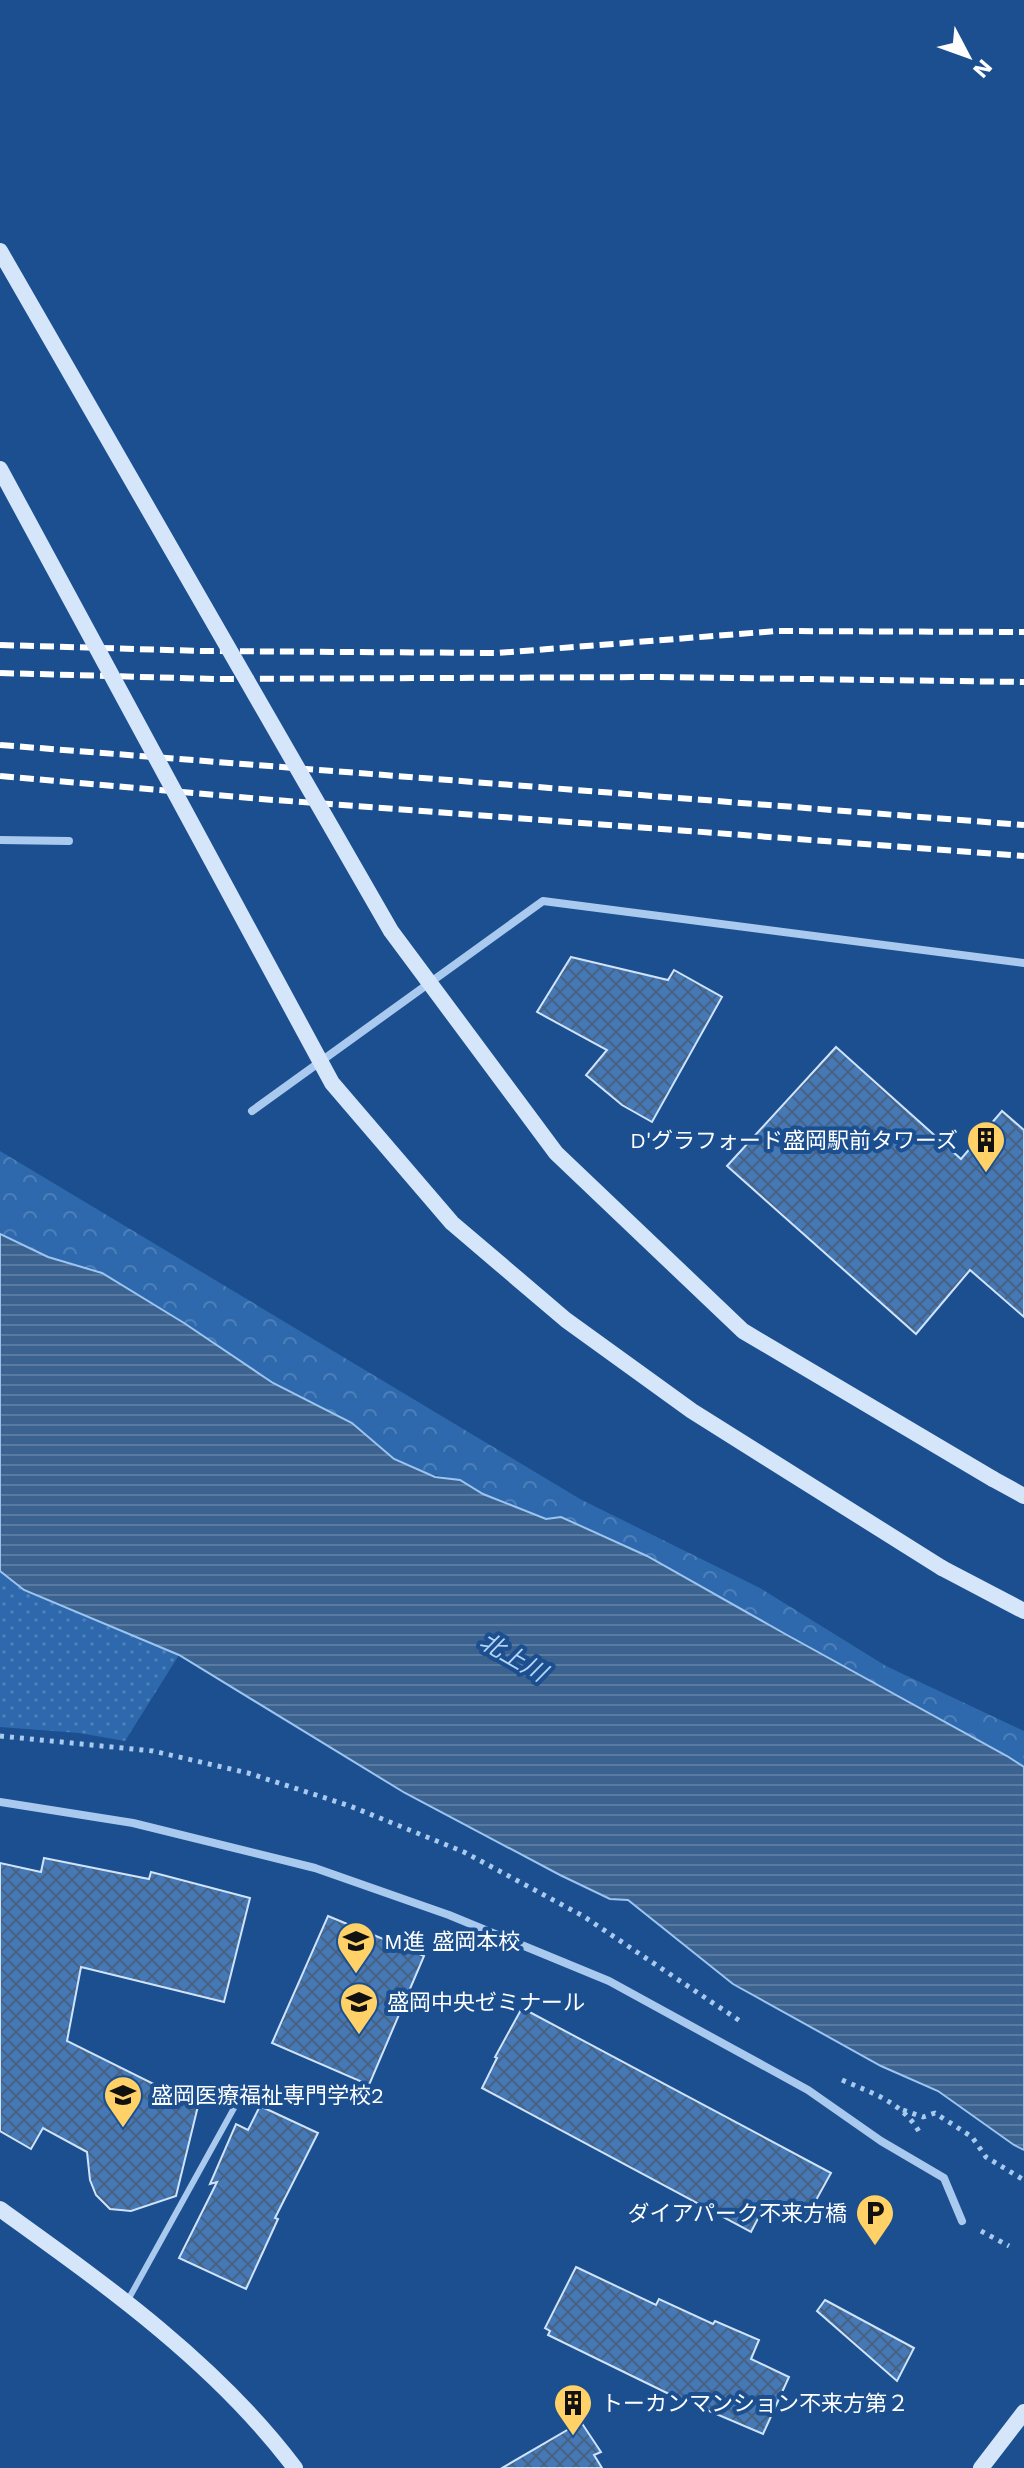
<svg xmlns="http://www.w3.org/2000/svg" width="1024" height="2468" font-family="'Work Sans','Noto Sans JP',sans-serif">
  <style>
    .grass { fill: url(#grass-dots) }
    .forest { fill: url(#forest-crowns) }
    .water { fill: url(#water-rules); stroke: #9cc4f0; stroke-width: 2 }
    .building { fill: url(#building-cross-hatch); stroke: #cfe3fa; stroke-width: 2 }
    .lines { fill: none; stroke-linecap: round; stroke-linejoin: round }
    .path { stroke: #a9c9ee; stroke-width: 5; stroke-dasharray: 4 6; stroke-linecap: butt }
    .lane { stroke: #a9c9ee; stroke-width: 6 }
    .street { stroke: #a9c9ee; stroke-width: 8 }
    .secondary { stroke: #d6e6fa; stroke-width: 16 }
    .rail { stroke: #fff; stroke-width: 6; stroke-dasharray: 14 6; stroke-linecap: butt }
    .secondary-bridge { stroke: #d6e6fa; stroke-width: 16 }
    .labels { text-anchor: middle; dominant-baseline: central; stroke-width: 8; stroke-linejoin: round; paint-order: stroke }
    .poi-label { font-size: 22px; fill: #fff; stroke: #1b4f8f; text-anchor: start }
    .water-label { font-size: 24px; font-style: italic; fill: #b5d3f5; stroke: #1b4f8f }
  </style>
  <defs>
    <pattern id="grass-dots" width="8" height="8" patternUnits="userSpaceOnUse" patternTransform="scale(2)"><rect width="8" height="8" fill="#2e69ad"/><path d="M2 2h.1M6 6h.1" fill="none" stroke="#4d80b9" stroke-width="1.8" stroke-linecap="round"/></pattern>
    <pattern id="forest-crowns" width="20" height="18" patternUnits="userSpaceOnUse" patternTransform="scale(2)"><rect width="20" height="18" fill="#2e69ad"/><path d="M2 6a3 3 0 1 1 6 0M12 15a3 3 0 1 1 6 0" fill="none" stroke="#4d80b9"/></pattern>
    <pattern id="water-rules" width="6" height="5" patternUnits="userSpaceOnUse" patternTransform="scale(2)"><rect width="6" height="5" fill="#3c6290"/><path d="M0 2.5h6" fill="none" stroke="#597aa1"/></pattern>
    <pattern id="building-cross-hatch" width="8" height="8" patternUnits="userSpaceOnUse" patternTransform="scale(2)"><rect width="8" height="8" fill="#4478b7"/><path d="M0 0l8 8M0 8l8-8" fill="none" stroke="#486282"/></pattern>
  </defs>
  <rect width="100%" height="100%" fill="#1b4f8f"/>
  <polygon class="grass" points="0,1571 24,1590 179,1655 125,1741 79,1733 0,1727"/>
  <polygon class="forest" points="0,1151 580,1499 760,1588 886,1666 1024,1731 1024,1767 1007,1756 787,1635 647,1556 561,1517 546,1519 482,1494 459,1480 426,1473 394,1459 352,1423 273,1383 184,1323 102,1273 48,1257 0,1234"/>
  <polygon class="water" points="0,1234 48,1257 102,1273 184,1323 273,1383 352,1423 394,1459 435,1477 460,1480 483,1494 546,1519 561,1517 647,1556 787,1635 1007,1756 1024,1767 1024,2150 1014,2145 938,2091 881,2066 733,1984 628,1900 610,1899 560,1875 405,1793 179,1655 24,1590 0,1571"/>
  <g class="building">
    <polygon points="571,957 668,980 674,970 722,997 652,1122 622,1105 586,1075 607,1050 537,1012"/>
    <polygon points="836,1047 961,1159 1002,1111 1024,1130 1024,1317 970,1270 916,1334 727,1166"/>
    <polygon points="44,1858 149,1879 151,1872 250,1898 224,2002 81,1967 67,2041 198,2106 176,2196 131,2211 110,2209 96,2195 90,2180 87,2152 43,2128 31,2149 0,2131 0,1863 41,1872"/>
    <polygon points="328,1916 424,1956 369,2085 272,2043"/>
    <polygon points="522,2008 831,2173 804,2222 767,2201 751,2232 482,2088 497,2058 495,2057"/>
    <polygon points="260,2106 318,2133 275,2218 278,2219 246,2289 179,2258 217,2182 210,2184 236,2124 248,2130"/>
    <polygon points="576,2267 656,2305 659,2299 713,2324 715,2321 759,2340 751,2359 789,2377 763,2434 667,2393 548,2335 550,2331 545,2328"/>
    <polygon points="825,2300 914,2348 897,2381 817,2311"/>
    <polygon points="581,2422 601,2452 594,2455 602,2468 502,2468"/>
  </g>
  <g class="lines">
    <g class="path">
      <polyline points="0,1736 153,1751 248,1773 350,1806 464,1852 583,1916 740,2021"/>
      <path d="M 842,2080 C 874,2094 903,2102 921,2135"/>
      <polyline points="903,2110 923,2117 935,2113 972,2137 986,2157 1024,2180"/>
      <polyline points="981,2231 1009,2246"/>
    </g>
    <polyline class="lane" points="128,2300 244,2090"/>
    <g class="street">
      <polyline points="0,840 69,841"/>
      <polyline points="252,1111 543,901 1024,963"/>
      <polyline points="0,1802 133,1823 315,1868 449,1915 609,1981 808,2090 881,2141 944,2178 962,2221"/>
    </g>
    <g class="secondary">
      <polyline points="993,1479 1024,1496"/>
      <polyline points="942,1568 1024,1611"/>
      <path d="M 0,2209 C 106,2285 216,2363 295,2468"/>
      <polyline points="981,2468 1024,2412"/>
    </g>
    <g class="rail">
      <polyline points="0,645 203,651 498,653 777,631 1024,632"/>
      <polyline points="0,673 216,679 659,677 1024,682"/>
      <polyline points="0,745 1024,825"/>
      <polyline points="0,776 261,799 1024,856"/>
    </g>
    <g class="secondary-bridge">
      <polyline points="0,251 391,931 556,1153 743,1331 993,1479"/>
      <polyline points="0,469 332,1083 452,1223 566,1320 692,1411 942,1568"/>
    </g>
  </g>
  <defs>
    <symbol id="building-pin" viewBox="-11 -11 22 30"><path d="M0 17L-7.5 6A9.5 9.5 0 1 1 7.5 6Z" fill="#ffd166" stroke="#1b4f8f"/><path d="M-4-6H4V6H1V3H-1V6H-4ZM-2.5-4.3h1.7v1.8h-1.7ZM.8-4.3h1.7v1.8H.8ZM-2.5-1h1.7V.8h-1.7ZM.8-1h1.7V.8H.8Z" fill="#111"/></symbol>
    <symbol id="school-pin" viewBox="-11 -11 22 30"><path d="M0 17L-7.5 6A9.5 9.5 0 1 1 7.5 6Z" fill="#ffd166" stroke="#1b4f8f"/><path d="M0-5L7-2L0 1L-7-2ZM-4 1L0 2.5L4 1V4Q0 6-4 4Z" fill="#111"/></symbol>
    <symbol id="parking-pin" viewBox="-11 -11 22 30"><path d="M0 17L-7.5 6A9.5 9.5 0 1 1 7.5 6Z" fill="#ffd166" stroke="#1b4f8f"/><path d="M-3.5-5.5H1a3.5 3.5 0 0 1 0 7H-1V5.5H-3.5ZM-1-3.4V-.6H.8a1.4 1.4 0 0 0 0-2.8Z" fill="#111"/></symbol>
  </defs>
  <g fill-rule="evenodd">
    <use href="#building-pin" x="964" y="1118" width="44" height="60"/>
    <use href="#school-pin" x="334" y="1919" width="44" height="60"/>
    <use href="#school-pin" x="337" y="1980" width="44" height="60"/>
    <use href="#school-pin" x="101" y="2073" width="44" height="60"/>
    <use href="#parking-pin" x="853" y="2191" width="44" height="60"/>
    <use href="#building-pin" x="551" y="2381" width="44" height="60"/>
  </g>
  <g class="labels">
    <g class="poi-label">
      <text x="958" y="1140" text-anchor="end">D'グラフォード盛岡駅前タワーズ</text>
      <text x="384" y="1941">M進 盛岡本校</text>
      <text x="387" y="2002">盛岡中央ゼミナール</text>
      <text x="151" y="2095">盛岡医療福祉専門学校2</text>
      <text x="847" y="2213" text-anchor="end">ダイアパーク不来方橋</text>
      <text x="601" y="2403">トーカンマンション不来方第２</text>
    </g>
    <g class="water-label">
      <text transform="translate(513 1657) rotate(30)">北上川</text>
    </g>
  </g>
  <g transform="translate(968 56) rotate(131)" stroke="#1b4f8f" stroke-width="6" paint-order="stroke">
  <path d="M0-6L14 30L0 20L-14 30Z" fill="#ffffff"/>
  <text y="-12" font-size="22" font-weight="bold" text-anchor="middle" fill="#ffffff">N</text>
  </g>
</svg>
